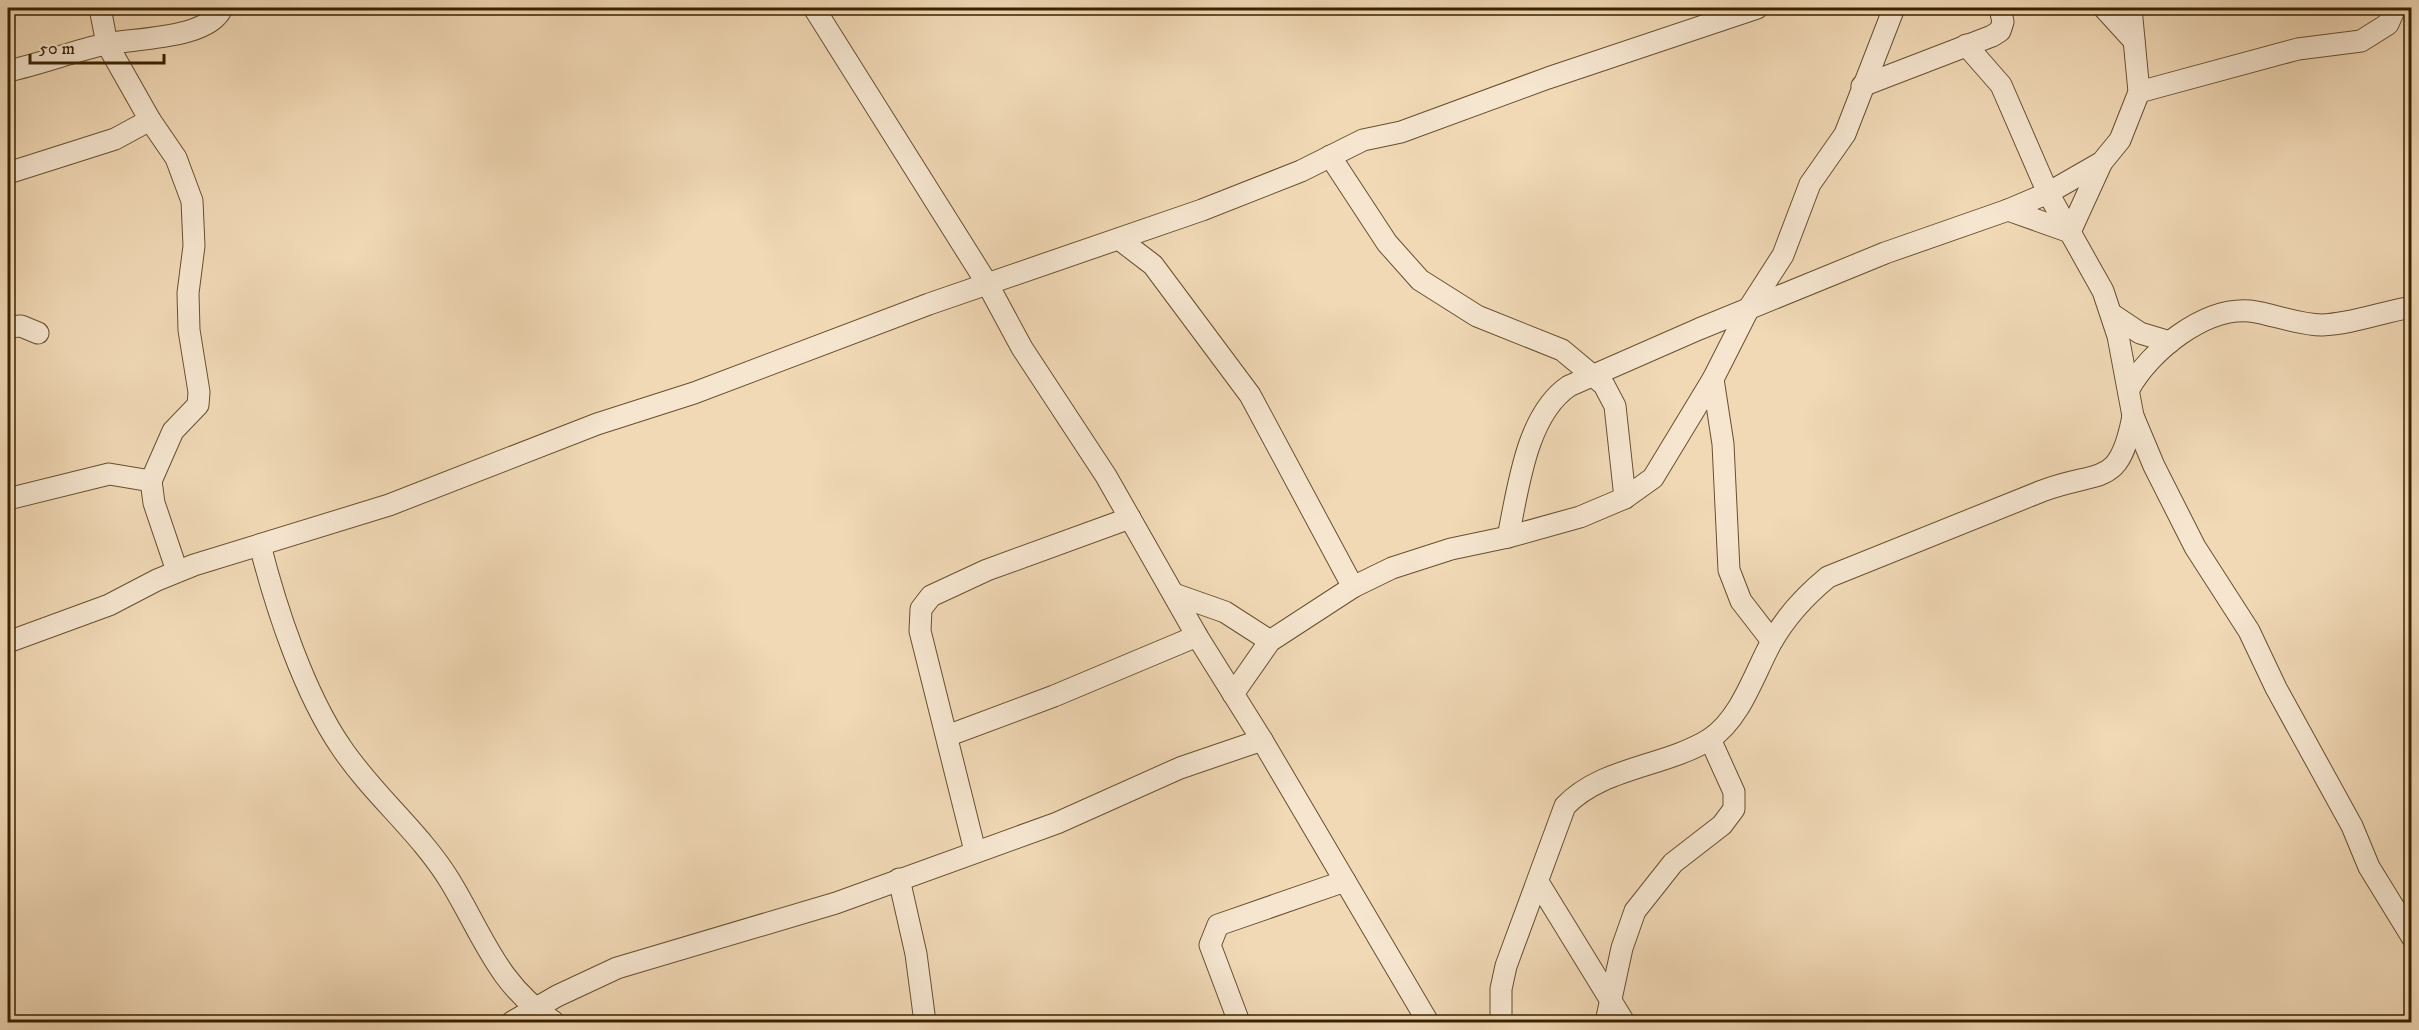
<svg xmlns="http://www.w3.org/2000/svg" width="2419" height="1030" font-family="'IM FELL DW Pica',serif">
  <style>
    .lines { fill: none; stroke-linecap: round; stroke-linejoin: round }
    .street-casing { stroke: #67502e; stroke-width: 23 }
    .street { stroke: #f6e6d0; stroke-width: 21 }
  </style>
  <rect width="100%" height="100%" fill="#f1d9b6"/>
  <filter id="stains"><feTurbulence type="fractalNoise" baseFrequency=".00333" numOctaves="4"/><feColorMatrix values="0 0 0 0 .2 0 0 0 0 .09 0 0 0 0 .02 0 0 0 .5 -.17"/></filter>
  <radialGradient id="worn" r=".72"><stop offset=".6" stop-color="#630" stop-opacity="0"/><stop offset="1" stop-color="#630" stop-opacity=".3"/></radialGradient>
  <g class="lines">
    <defs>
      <g id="street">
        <polyline points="100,8 107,44 150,120 176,158 192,201 194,246 188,293 189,330 199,392 198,405 173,431 151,481"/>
        <polyline points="814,8 988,285 1022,348 1106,476 1197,636 1262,740 1428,1022"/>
        <polyline points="2104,8 2134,41"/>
        <polyline points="1966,45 2001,85 2048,193 2103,291 2118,336 2133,416 2154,466 2195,547 2249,631 2276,688 2352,826 2369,867 2412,937"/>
        <path d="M 8,71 C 41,64 73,51 106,44 C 136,38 209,39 222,8"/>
        <polyline points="1862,86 1992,36 2000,31 2003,22 2000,8"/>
        <polyline points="2139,92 2298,49 2361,41 2388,24 2395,8"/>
        <polyline points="1330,156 1387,243 1420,280 1477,316 1562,350 1604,385 1615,406 1625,498"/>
        <polyline points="8,173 115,139 150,120"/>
        <polyline points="2008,210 2070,232 2102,162"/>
        <polyline points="1119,239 1153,265 1250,395 1353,587"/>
        <polyline points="2113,315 2140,333 2170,342"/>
        <polyline points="8,327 21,326 38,333"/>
        <polyline points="1713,379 1723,444 1729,570 1741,601 1772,641"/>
        <path d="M 2129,389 C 2150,351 2204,307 2250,311 C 2273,314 2298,325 2322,325 C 2352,324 2382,312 2412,307"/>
        <polyline points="8,499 109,474 151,481 154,503 177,571"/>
        <path d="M 1508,537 C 1518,490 1526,415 1569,386 L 1699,329 L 1885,253 L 2008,210 L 2048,193 L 2102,162 L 2120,140 L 2139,92 L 2131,8"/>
        <path d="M 260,545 C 276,608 304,693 341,747 C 373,795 420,832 450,881 C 484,937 497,984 554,1022"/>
        <polyline points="1174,594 1225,612 1270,641"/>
        <polyline points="8,642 109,605 157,580 194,565 389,505 597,424 694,393 929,304 1202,210 1301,171 1363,140 1401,132 1548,78 1757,8"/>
        <polyline points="1233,694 1270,641 1353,587 1392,568 1451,549 1508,537 1580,517 1625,498 1653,478 1713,379 1749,308 1783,255 1810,184 1845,134 1894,8"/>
        <polyline points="947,736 1054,696 1197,636"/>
        <polyline points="975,851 920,631 921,609 931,596 987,570 1130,518"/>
        <polyline points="899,879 916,954 925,1022"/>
        <polyline points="1538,882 1624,1022"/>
        <polyline points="512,1022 557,996 617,968 836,903 1057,823 1180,768 1262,740"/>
        <polyline points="1239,1022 1210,945 1218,925 1345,881"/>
        <path d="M 1501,1022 L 1501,989 L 1506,966 L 1565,806 C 1602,767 1665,767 1710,739 C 1741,718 1754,674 1771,643 C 1785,618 1806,595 1828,577 L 2042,491 C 2101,469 2119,489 2133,416"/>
        <polyline points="1606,1022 1622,948 1635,911 1673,863 1722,825 1734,809 1734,792 1710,739"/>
      </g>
    </defs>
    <use href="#street" class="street-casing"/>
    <use href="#street" class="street"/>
  </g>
  <rect width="2419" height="1030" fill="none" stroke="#f1d9b6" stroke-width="30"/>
  <rect x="9" y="9" width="2401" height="1012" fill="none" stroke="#392200" stroke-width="3"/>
  <rect x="15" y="15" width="2389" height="1000" fill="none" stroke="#392200" stroke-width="1.5"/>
  <path d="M30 54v9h134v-9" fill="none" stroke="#392200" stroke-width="3"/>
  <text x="39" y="54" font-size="18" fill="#392200" stroke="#f6e6d0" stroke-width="4.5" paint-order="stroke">50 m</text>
  <rect width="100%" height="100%" filter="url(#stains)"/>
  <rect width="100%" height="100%" fill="url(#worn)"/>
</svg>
